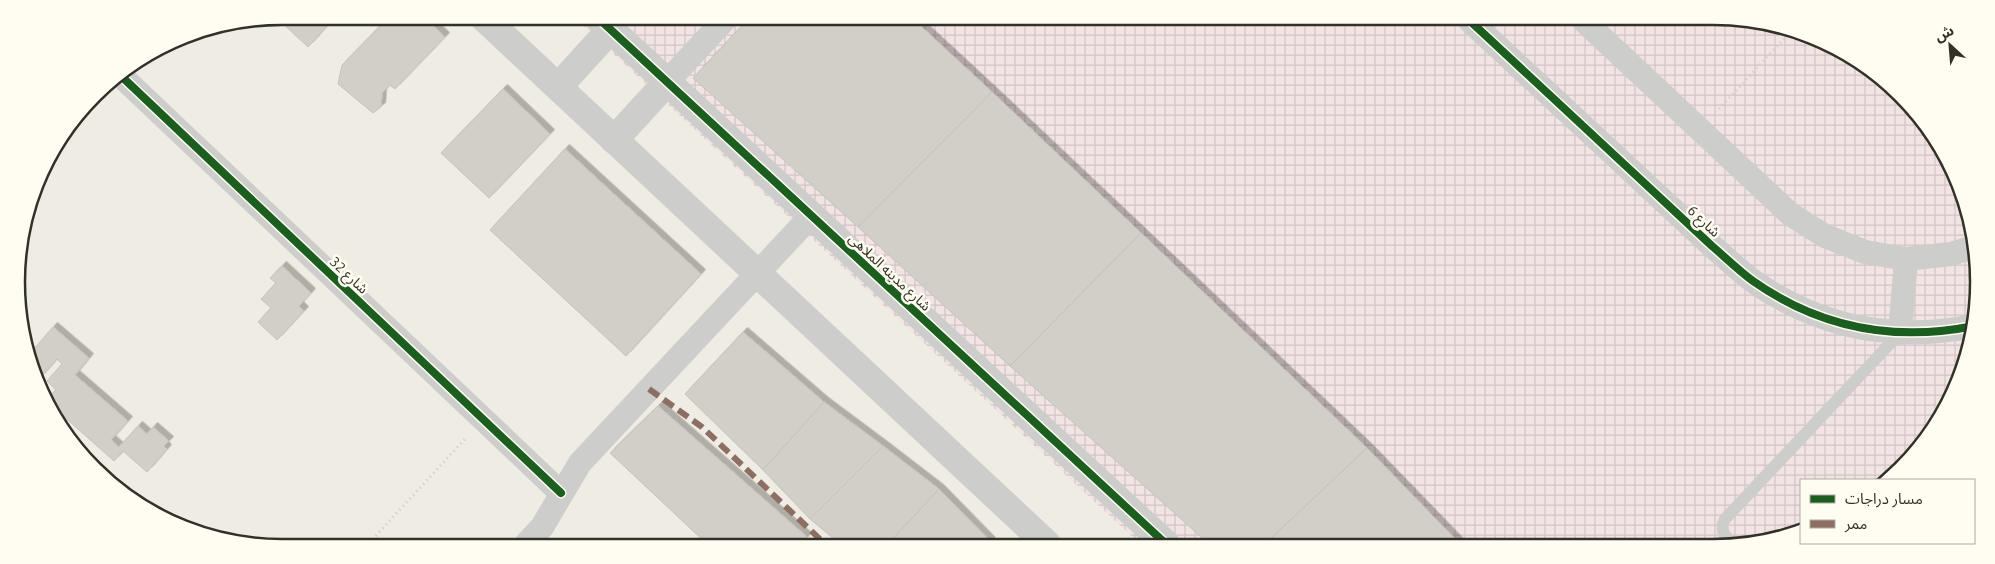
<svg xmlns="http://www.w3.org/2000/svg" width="1995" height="564" font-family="Ubuntu,'Noto Sans Arabic',sans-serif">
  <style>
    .industrial { fill: url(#industrial-grid) }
    .building { fill: #d2cec8; stroke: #c6c2bc; filter: url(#shadow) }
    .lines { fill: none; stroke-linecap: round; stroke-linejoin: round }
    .path { stroke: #cccbc7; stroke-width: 3; stroke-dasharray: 1 4; stroke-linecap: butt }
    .service { stroke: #cdcdcb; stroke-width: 12 }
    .minor { stroke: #cdcdcb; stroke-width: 24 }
    .tertiary { stroke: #cdcdcb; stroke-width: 28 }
    .quiet { stroke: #8d6e63; stroke-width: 6; stroke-dasharray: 12 6; stroke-linecap: butt }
    .cycleway-casing { stroke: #fffdf2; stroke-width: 11 }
    .cycleway { stroke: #1b5e20; stroke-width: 8 }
    .labels { text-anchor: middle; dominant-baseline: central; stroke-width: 5; stroke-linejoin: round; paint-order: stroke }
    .street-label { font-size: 14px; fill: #313029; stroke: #fffdf2 }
    .rim { fill: none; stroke: #313029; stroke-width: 2.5 }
  </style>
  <defs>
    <pattern id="industrial-grid" width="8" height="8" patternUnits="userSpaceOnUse" patternTransform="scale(1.25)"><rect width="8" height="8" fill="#f3e4e4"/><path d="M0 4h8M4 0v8" fill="none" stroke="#d1c4c4"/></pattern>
    <filter id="shadow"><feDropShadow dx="4.5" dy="-4.5" stdDeviation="0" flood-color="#0004"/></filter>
  </defs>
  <rect width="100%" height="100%" fill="#eeece3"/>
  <polygon class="industrial" points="574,17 1765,21 1860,61 1934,134 1974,230 1974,334 1943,415 1901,470 1887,480 1801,480 1801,529 1747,546 1140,544"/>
  <g class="building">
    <polygon points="282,16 336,16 308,47 280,21 276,24 270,19"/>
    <polygon points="389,17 424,17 445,37 395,89 390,85 382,93 381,107 373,113 338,84 342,65"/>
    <polygon points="749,18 912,18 992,92 858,227 693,78"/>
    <polygon points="503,89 550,134 489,198 441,153"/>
    <polygon points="992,92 1141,233 1010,366 858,227"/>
    <polygon points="565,149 701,274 626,356 490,230"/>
    <polygon points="1141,233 1367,448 1264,545 1210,545 1010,366"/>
    <polygon points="282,266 311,293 299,306 304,311 277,340 258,322 271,308 261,299 276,283 270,278"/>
    <polygon points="53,327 89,358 75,375 128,421 111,440 119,447 138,426 147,434 153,427 169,441 164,446 167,449 147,472 123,451 114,461 52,406 48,398 56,390 47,381 62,364 57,359 40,378 28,356"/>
    <polygon points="743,332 824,402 763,470 685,394"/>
    <polygon points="824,402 883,446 810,519 763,470"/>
    <polygon points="658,406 807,537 801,544 707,544 610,453"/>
    <polygon points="883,446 939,489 888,544 840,544 810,519"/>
    <polygon points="1367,448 1461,545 1264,545"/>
    <polygon points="939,489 991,542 988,544 888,544"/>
  </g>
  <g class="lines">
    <g class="path">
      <polyline points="1719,109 1790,32"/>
      <polyline points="369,543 465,439"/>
    </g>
    <path class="service" d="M 1735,545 C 1727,538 1718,531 1725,519 L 1900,333"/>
    <g class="minor">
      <path d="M 1469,20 L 1712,246 C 1725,257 1738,270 1753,281 C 1820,328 1894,342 1974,326"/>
      <polyline points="1584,21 1790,214 1825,236 1865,252 1906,259 1951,254 1974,247"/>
      <polyline points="119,74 561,493"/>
      <polyline points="667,82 726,18"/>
      <polyline points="1900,333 1906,259"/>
      <polyline points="527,543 542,527 580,463 811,216"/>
    </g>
    <g class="tertiary">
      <polyline points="483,17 1047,544"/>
      <polyline points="597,17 1166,544"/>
      <polyline points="558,87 610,30"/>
      <polyline points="614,140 667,82"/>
    </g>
    <polyline class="quiet" points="649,389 702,427 825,544"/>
    <defs>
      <g id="cycleway">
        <polyline points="597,17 1166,544"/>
        <path d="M 1469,20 L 1712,246 C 1725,257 1738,270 1753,281 C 1820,328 1894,342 1974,326"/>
        <polyline points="119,74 561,493"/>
      </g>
    </defs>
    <use href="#cycleway" class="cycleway-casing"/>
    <use href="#cycleway" class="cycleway"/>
  </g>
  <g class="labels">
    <g class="street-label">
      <text transform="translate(1704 221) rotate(43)">شارع 6</text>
      <text transform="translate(890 272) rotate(43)">شارع مدينه الملاهى</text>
      <text transform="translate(349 275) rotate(43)">شارع 32</text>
    </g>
  </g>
  <path d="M0 0H1995V564H0ZM282 25H1713A257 257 0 0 1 1970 282V282A257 257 0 0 1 1713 539H282A257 257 0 0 1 25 282V282A257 257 0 0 1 282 25Z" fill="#fffdf2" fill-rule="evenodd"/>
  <path class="rim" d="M282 25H1713A257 257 0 0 1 1970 282V282A257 257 0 0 1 1713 539H282A257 257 0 0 1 25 282V282A257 257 0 0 1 282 25Z"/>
  <rect x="1800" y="479" width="175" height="65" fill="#fffdf2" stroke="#adaba2"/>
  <rect x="1810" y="495" width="25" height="8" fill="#1b5e20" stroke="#adaba2"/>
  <text x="1845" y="504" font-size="15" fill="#313029">مسار دراجات</text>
  <rect x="1810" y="520" width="25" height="8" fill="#8d6e63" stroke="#adaba2"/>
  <text x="1845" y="529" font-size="15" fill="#313029">ممر</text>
  <g transform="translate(1950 45) rotate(334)" stroke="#fffdf2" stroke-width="4" paint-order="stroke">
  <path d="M0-4L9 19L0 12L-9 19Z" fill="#313029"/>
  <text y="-8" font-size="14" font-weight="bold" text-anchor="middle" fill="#313029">ش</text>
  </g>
</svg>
